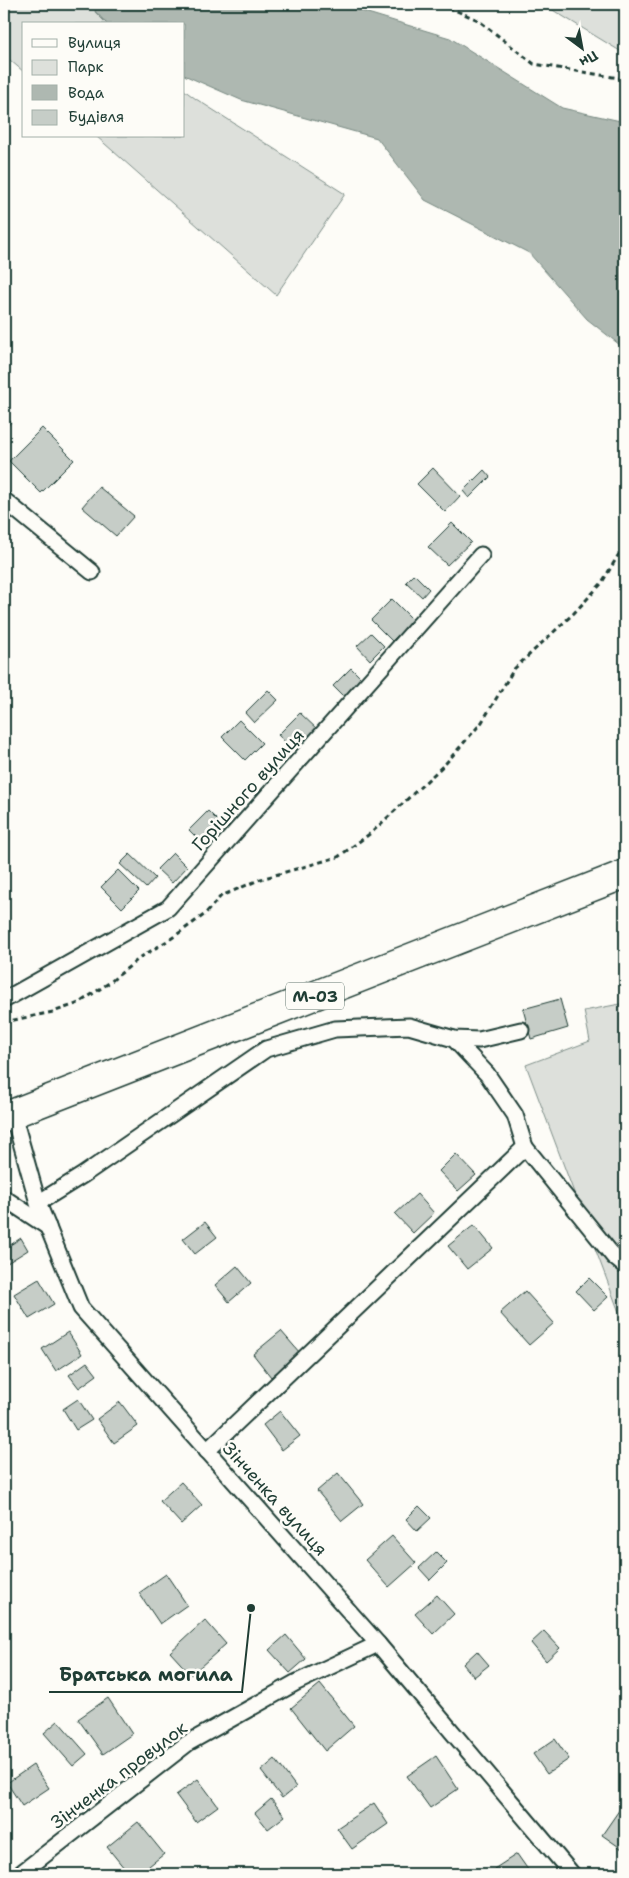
<svg xmlns="http://www.w3.org/2000/svg" width="629" height="1878" font-family="'Shantell Sans',sans-serif">
  <style>
    .green { fill: #dde0db; stroke: #7e8e88 }
    .water { fill: #aeb8b1; stroke: #75877f }
    .building { fill: #c6cdc7; stroke: #1f3d34 }
    .lines { fill: none; stroke-linecap: round; stroke-linejoin: round }
    .street-casing { stroke: #1f3d34; stroke-width: 19 }
    .highway-casing { stroke: #1f3d34; stroke-width: 31 }
    .path { stroke: #1f3d34; stroke-width: 3; stroke-dasharray: 5 4; stroke-linecap: butt }
    .street { stroke: #fdfcf7; stroke-width: 15 }
    .highway { stroke: #fdfcf7; stroke-width: 28 }
    .labels { text-anchor: middle; dominant-baseline: central; stroke-width: 5; stroke-linejoin: round; paint-order: stroke }
    .shield { fill: #fdfcf7; stroke: #62766e; stroke-width: 1 }
    .shield-label { font-size: 16px; font-weight: bold; fill: #1f3d34 }
    .street-label { font-size: 18px; fill: #1f3d34; stroke: #fdfcf7 }
    .leader { fill: none; stroke: #1f3d34; stroke-width: 2 }
    .callout-dot { fill: #1f3d34; stroke: #fdfcf7; stroke-width: 2 }
    .callout-label { font-size: 19px; text-anchor: middle; font-weight: bold; fill: #1f3d34; stroke: #fdfcf7; stroke-width: 5; stroke-linejoin: round; paint-order: stroke }
  </style>
  <rect width="100%" height="100%" fill="#fdfcf7"/>
  <filter id="ink" filterUnits="userSpaceOnUse"><feTurbulence type="fractalNoise" baseFrequency=".02" numOctaves="2"/><feDisplacementMap in="SourceGraphic" scale="10" xChannelSelector="R" yChannelSelector="G"/><feConvolveMatrix kernelMatrix="1 2 1 2 8 2 1 2 1" color-interpolation-filters="sRGB"/></filter>
  <g filter="url(#ink)">
    <g class="green">
      <polygon points="4,4 98,4 95,12 107,24 24,24 24,72 4,55"/>
      <polygon points="519,4 625,4 625,54 551,9"/>
      <polygon points="184,90 196,99 345,194 276,295 96,136 184,136"/>
      <polygon points="625,1003 625,1328 526,1065 590,1041 584,1011"/>
    </g>
    <polygon class="water" points="98,4 338,4 450,38 562,108 625,122 625,349 587,319 529,253 425,200 377,138 241,100 184,75 184,24 107,24 95,11"/>
    <g class="building">
      <polygon points="4,416 11,422 4,430"/>
      <polygon points="42,428 74,460 41,493 9,461"/>
      <polygon points="433,468 460,496 445,512 417,484"/>
      <polygon points="484,470 490,477 469,498 463,491"/>
      <polygon points="99,487 134,516 116,536 82,507"/>
      <polygon points="452,523 471,542 447,565 428,547"/>
      <polygon points="414,574 429,589 422,597 406,582"/>
      <polygon points="392,599 413,620 392,641 371,620"/>
      <polygon points="371,633 384,646 370,660 357,646"/>
      <polygon points="351,668 363,680 345,698 333,686"/>
      <polygon points="268,690 278,700 254,723 245,713"/>
      <polygon points="300,713 318,730 296,752 278,735"/>
      <polygon points="239,720 262,743 245,760 222,737"/>
      <polygon points="208,811 225,828 206,847 189,830"/>
      <polygon points="173,853 187,867 172,883 157,869"/>
      <polygon points="130,854 155,878 146,888 120,864"/>
      <polygon points="118,870 139,891 122,908 101,887"/>
      <polygon points="560,999 568,1028 531,1039 523,1009"/>
      <polygon points="456,1154 476,1175 458,1191 439,1171"/>
      <polygon points="417,1194 434,1213 413,1233 395,1214"/>
      <polygon points="205,1222 217,1237 195,1254 183,1239"/>
      <polygon points="474,1225 493,1248 467,1269 448,1246"/>
      <polygon points="21,1238 28,1250 4,1265 4,1249"/>
      <polygon points="237,1266 251,1283 229,1302 215,1285"/>
      <polygon points="589,1278 608,1297 594,1310 576,1291"/>
      <polygon points="39,1279 54,1304 29,1319 14,1294"/>
      <polygon points="525,1291 554,1323 529,1345 500,1313"/>
      <polygon points="281,1331 300,1353 271,1377 253,1354"/>
      <polygon points="68,1332 82,1354 56,1371 42,1349"/>
      <polygon points="87,1362 97,1375 79,1388 69,1375"/>
      <polygon points="78,1399 92,1420 76,1430 63,1409"/>
      <polygon points="120,1402 138,1426 114,1443 97,1419"/>
      <polygon points="280,1411 300,1436 282,1450 263,1425"/>
      <polygon points="338,1473 363,1504 342,1521 317,1491"/>
      <polygon points="181,1482 202,1505 181,1524 160,1501"/>
      <polygon points="419,1506 431,1518 417,1531 406,1519"/>
      <polygon points="392,1536 416,1563 389,1587 365,1560"/>
      <polygon points="436,1552 447,1563 430,1580 419,1568"/>
      <polygon points="166,1574 187,1605 160,1624 139,1593"/>
      <polygon points="437,1595 454,1614 433,1634 415,1614"/>
      <polygon points="205,1620 226,1644 191,1675 170,1652"/>
      <polygon points="544,1631 560,1648 546,1661 531,1643"/>
      <polygon points="286,1635 306,1659 290,1673 269,1650"/>
      <polygon points="477,1651 489,1665 474,1677 463,1664"/>
      <polygon points="320,1684 354,1726 325,1751 291,1708"/>
      <polygon points="108,1698 132,1734 103,1754 78,1719"/>
      <polygon points="58,1721 87,1754 73,1766 44,1733"/>
      <polygon points="555,1739 569,1759 547,1774 533,1754"/>
      <polygon points="436,1756 458,1789 430,1808 407,1776"/>
      <polygon points="275,1759 296,1787 282,1798 261,1771"/>
      <polygon points="33,1765 49,1788 22,1806 7,1783"/>
      <polygon points="198,1779 218,1806 196,1822 176,1795"/>
      <polygon points="271,1799 285,1816 268,1829 255,1813"/>
      <polygon points="374,1803 388,1824 352,1849 337,1828"/>
      <polygon points="622,1806 625,1808 625,1851 602,1835"/>
      <polygon points="138,1822 164,1854 139,1874 129,1874 107,1847"/>
      <polygon points="517,1854 531,1874 497,1874 494,1869"/>
    </g>
    <g class="lines">
      <defs>
        <g id="street">
          <polyline points="4,500 92,572"/>
          <polyline points="4,1000 168,908 481,555"/>
          <polyline points="454,1039 487,1074 515,1115 525,1147"/>
          <polyline points="9,1109 13,1114 38,1203 81,1308 378,1644 572,1874"/>
          <polyline points="4,1198 48,1227"/>
          <polyline points="38,1203 83,1175 266,1049 335,1029 409,1026 454,1039 479,1040 521,1030"/>
          <polyline points="207,1451 525,1147 614,1257 625,1266"/>
          <polyline points="20,1874 188,1743 295,1683 378,1644"/>
        </g>
        <polyline id="highway" points="4,1117 625,874"/>
      </defs>
      <use href="#street" class="street-casing"/>
      <use href="#highway" class="highway-casing"/>
      <g class="path">
        <polyline points="440,4 478,20 534,64 625,79"/>
        <polyline points="4,1022 53,1012 79,1003 109,983 141,957 172,938 204,915 221,896 261,879 338,857 371,833 446,763 482,722 514,669 574,613 601,584 619,554 625,550"/>
      </g>
      <use href="#street" class="street"/>
      <use href="#highway" class="highway"/>
    </g>
  </g>
  <g class="labels">
    <rect class="shield" x="286" y="982.5" width="58" height="27" rx="4"/>
    <g class="shield-label">
      <text x="315" y="996">М-03</text>
    </g>
    <g class="street-label">
      <text transform="translate(248 790) rotate(-48)">Горішного вулиця</text>
      <text transform="translate(275 1499) rotate(48)">Зінченка вулиця</text>
      <text transform="translate(119 1775) rotate(-37)">Зінченка провулок</text>
    </g>
  </g>
  <path class="leader" d="M251 1608L242 1692H49"/>
  <circle class="callout-dot" cx="251" cy="1608" r="5"/>
  <g class="callout-label">
    <text x="146" y="1681">Братська могила</text>
  </g>
  <rect width="629" height="1878" fill="none" stroke="#fdfcf7" stroke-width="20"/>
  <rect x="10" y="10" width="609" height="1858" fill="none" stroke="#1f3d34" stroke-width="2" filter="url(#ink)"/>
  <rect x="22" y="22" width="162" height="115" fill="#fdfcf7" stroke="#a4b0a9"/>
  <rect x="32" y="39" width="25" height="8" fill="#fdfcf7" stroke="#a4b0a9"/>
  <text x="68" y="48" font-size="15" fill="#1f3d34">Вулиця</text>
  <rect x="32" y="60" width="25" height="15" fill="#dde0db" stroke="#a4b0a9"/>
  <text x="68" y="72" font-size="15" fill="#1f3d34">Парк</text>
  <rect x="32" y="85" width="25" height="15" fill="#aeb8b1" stroke="#a4b0a9"/>
  <text x="68" y="98" font-size="15" fill="#1f3d34">Вода</text>
  <rect x="32" y="110" width="25" height="15" fill="#c6cdc7" stroke="#a4b0a9"/>
  <text x="68" y="122" font-size="15" fill="#1f3d34">Будівля</text>
  <g transform="translate(582 48) rotate(148)" stroke="#fdfcf7" stroke-width="4" paint-order="stroke">
  <path d="M0-4L9 19L0 12L-9 19Z" fill="#1f3d34"/>
  <text y="-8" font-size="14" font-weight="bold" text-anchor="middle" fill="#1f3d34">Пн</text>
  </g>
</svg>
